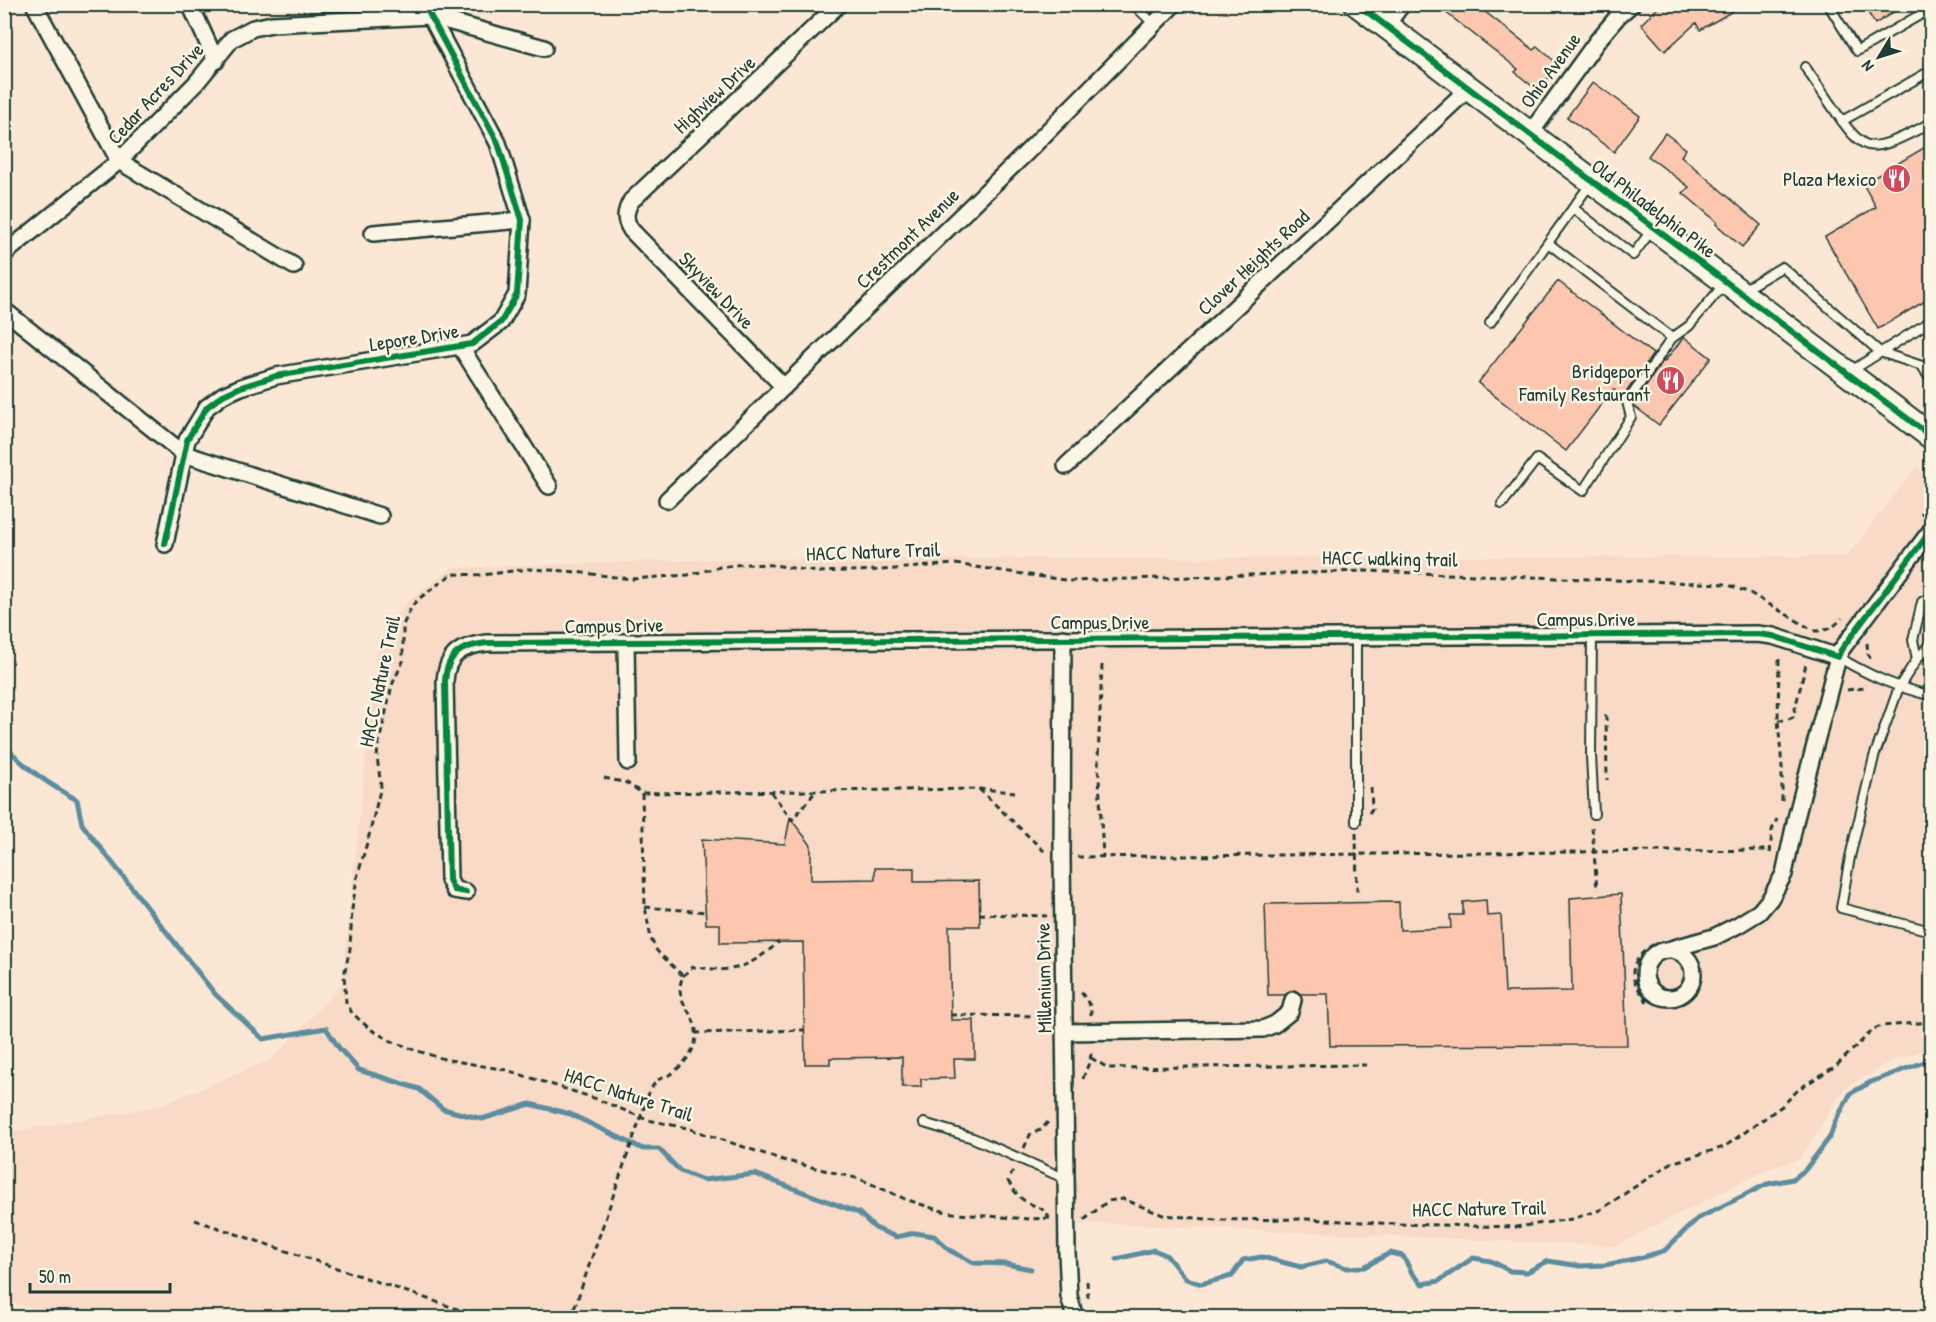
<svg xmlns="http://www.w3.org/2000/svg" width="1936" height="1322" font-family="'Patrick Hand',sans-serif">
  <style>
    .built { fill: #f8dac7 }
    .lines { fill: none; stroke-linecap: round; stroke-linejoin: round }
    .stream { stroke: #5c8d9e; stroke-width: 5 }
    .building { fill: #fdc6af; stroke: #1f3d34; stroke-width: 1.5 }
    .lane-casing { stroke: #1f3d34; stroke-width: 12 }
    .street-casing { stroke: #1f3d34; stroke-width: 20 }
    .primary-casing { stroke: #1f3d34; stroke-width: 28 }
    .path { stroke: #1f3d34; stroke-width: 3; stroke-dasharray: 6 4.5; stroke-linecap: butt }
    .lane { stroke: #fcf5e5; stroke-width: 8 }
    .street { stroke: #fcf5e5; stroke-width: 15 }
    .primary { stroke: #fcf5e5; stroke-width: 24 }
    .path-bridge { stroke: #1f3d34; stroke-width: 3; stroke-dasharray: 6 4.5; stroke-linecap: butt }
    .cycleway-casing { stroke: #fcf5e5; stroke-width: 10 }
    .cycleway { stroke: #00873e; stroke-width: 6 }
    .labels { text-anchor: middle; dominant-baseline: central; stroke-width: 5; stroke-linejoin: round; paint-order: stroke }
    .street-label { font-size: 20px; fill: #1f3d34; stroke: #fcf5e5 }
    .poi-label { font-size: 20px; fill: #1f3d34; stroke: #fcf5e5; text-anchor: end }
  </style>
  <rect width="100%" height="100%" fill="#fce7d5"/>
  <filter id="ink" filterUnits="userSpaceOnUse"><feTurbulence type="fractalNoise" baseFrequency=".0167" numOctaves="2"/><feDisplacementMap in="SourceGraphic" scale="12" xChannelSelector="R" yChannelSelector="G"/><feConvolveMatrix kernelMatrix="1 2 1 2 8 2 1 2 1" color-interpolation-filters="sRGB"/></filter>
  <g filter="url(#ink)">
    <polygon class="built" points="1916,467 1931,477 1931,1048 1891,1061 1844,1089 1800,1159 1770,1168 1616,1246 1090,1223 1057,1228 1057,1280 1065,1317 66,1317 5,1301 4,1133 159,1106 272,1059 342,984 377,647 390,621 408,601 452,568 720,559 1847,556"/>
    <g class="lines">
      <g class="stream">
        <path d="M 4,744 C 25,769 49,784 77,800 L 82,824 L 215,994 L 263,1039 L 326,1028 L 339,1048 L 359,1070 L 419,1089 L 443,1109 L 482,1119 L 530,1104 L 570,1114 L 643,1149 L 659,1149 L 680,1171 L 703,1180 L 755,1174 L 859,1213 L 875,1228 L 896,1237 L 915,1233 L 934,1236 L 949,1250 L 974,1263 L 1006,1264 L 1031,1269"/>
        <polyline points="1117,1259 1154,1250 1166,1255 1186,1279 1201,1284 1232,1276 1243,1260 1262,1257 1301,1267 1326,1261 1347,1268 1364,1267 1390,1253 1403,1256 1412,1273 1422,1284 1439,1281 1473,1258 1491,1261 1510,1271 1527,1272 1548,1261 1580,1266 1605,1265 1640,1258 1664,1251 1697,1219 1767,1184 1793,1179 1805,1170 1830,1137 1835,1122 1851,1093 1871,1082 1932,1059"/>
      </g>
    </g>
    <g class="building">
      <polygon points="1435,4 1475,4 1534,50 1537,46 1559,65 1538,91 1515,72 1518,69"/>
      <polygon points="1662,4 1745,4 1700,30 1696,23 1665,51 1641,24"/>
      <polygon points="1863,4 1906,4 1875,24"/>
      <polygon points="1593,82 1640,116 1614,152 1567,117"/>
      <polygon points="1665,133 1686,149 1681,156 1761,225 1742,247 1716,224 1717,222 1683,193 1689,187 1648,156"/>
      <polygon points="1932,143 1932,297 1878,329 1825,237 1876,207 1863,184"/>
      <polygon points="1558,281 1653,354 1623,397 1613,389 1566,451 1478,383"/>
      <polygon points="1684,337 1711,358 1659,425 1634,406 1634,403 1663,361 1664,362"/>
      <polygon points="790,818 811,845 811,880 875,879 875,868 914,868 914,882 979,881 980,926 949,926 951,1020 974,1020 975,1059 954,1059 955,1078 921,1079 921,1087 902,1087 902,1057 830,1058 830,1064 805,1064 803,942 720,943 720,924 706,924 702,839 785,844"/>
      <polygon points="1621,894 1627,1045 1330,1046 1328,994 1301,994 1295,990 1290,991 1285,995 1268,995 1265,904 1399,902 1400,930 1451,928 1450,915 1463,915 1463,902 1486,900 1487,916 1501,915 1505,992 1572,991 1570,898"/>
    </g>
    <g class="lines">
      <defs>
        <g id="lane">
          <polyline points="1133,4 1154,24"/>
          <polyline points="1831,9 1857,51 1932,8"/>
          <polyline points="1805,67 1842,121 1932,70"/>
          <path d="M 1842,121 C 1848,129 1855,139 1865,144 C 1880,152 1917,130 1932,122"/>
          <polyline points="1573,208 1633,255 1651,231"/>
          <polyline points="1548,243 1672,338"/>
          <polyline points="1743,290 1782,267 1880,352 1922,366 1932,382"/>
          <polyline points="1490,323 1591,183"/>
          <polyline points="1851,371 1932,320"/>
          <polyline points="1502,504 1537,459 1583,491 1631,417 1627,402 1672,338 1689,326 1725,283"/>
          <polyline points="1592,635 1591,756 1594,814"/>
          <path d="M 1838,657 C 1872,677 1893,686 1932,696"/>
          <polyline points="1917,659 1930,644 1932,638"/>
          <polyline points="1356,822 1356,636"/>
          <polyline points="1931,931 1841,908 1850,857 1874,757 1899,687 1917,659 1913,640 1922,602 1932,596"/>
          <polyline points="924,1123 973,1138 1066,1179"/>
        </g>
        <g id="street">
          <polyline points="34,4 119,161 294,266"/>
          <polyline points="190,4 216,61"/>
          <polyline points="1386,26 1402,4"/>
          <polyline points="1529,135 1598,40 1619,15 1632,4"/>
          <polyline points="373,233 522,220"/>
          <polyline points="4,254 119,161 196,83 232,39 253,28 272,24 430,16 544,48"/>
          <polyline points="4,310 184,454 380,516"/>
          <polyline points="460,346 549,486"/>
          <path d="M 784,387 L 631,230 C 624,219 625,212 631,201 L 839,4"/>
          <polyline points="1066,466 1468,89"/>
          <polyline points="667,500 1027,152 1174,4"/>
          <polyline points="165,544 187,440 207,407 223,395 241,387 276,376 472,344 501,322 517,294 522,220 498,143 424,4"/>
          <polyline points="1063,638 1062,857 1067,1252 1069,1296 1075,1318"/>
          <polyline points="626,642 628,762"/>
          <path d="M 466,892 L 454,890 L 449,880 L 445,681 C 447,653 462,646 487,643 L 626,642 L 1757,634 L 1773,636 L 1838,657 L 1841,650 L 1932,529"/>
          <polyline points="1671,949 1714,937 1738,925 1759,912 1770,899 1784,874 1796,818 1838,657"/>
          <circle cx="1669" cy="974" r="24"/>
          <polyline points="1065,1032 1263,1029 1275,1024 1290,1012 1293,1000"/>
        </g>
        <polyline id="primary" points="1357,4 1932,437"/>
      </defs>
      <use href="#lane" class="lane-casing"/>
      <use href="#street" class="street-casing"/>
      <use href="#primary" class="primary-casing"/>
      <g class="path">
        <polyline points="1921,515 1932,501"/>
        <path d="M 1814,631 C 1826,631 1834,628 1842,618"/>
        <polyline points="1867,643 1868,654 1872,660"/>
        <polyline points="1779,659 1778,720 1782,767 1782,801"/>
        <polyline points="1102,665 1098,759 1103,857"/>
        <polyline points="1847,690 1865,688 1866,685"/>
        <polyline points="1606,715 1607,780"/>
        <polyline points="1778,720 1786,720 1793,717 1806,664"/>
        <polyline points="604,778 627,783 642,793 979,789 1015,792"/>
        <polyline points="979,789 1046,853"/>
        <polyline points="771,792 792,820 816,791"/>
        <path d="M 642,793 L 645,907 L 651,939 L 657,951 L 683,976 C 671,1003 699,1012 696,1038 C 694,1053 682,1067 669,1075 C 665,1077 660,1078 657,1081 C 651,1087 648,1094 646,1102"/>
        <polyline points="1369,813 1372,809 1371,788"/>
        <polyline points="1592,827 1597,890"/>
        <polyline points="1356,833 1357,893"/>
        <polyline points="1770,853 1772,830 1777,819"/>
        <polyline points="1077,857 1772,850"/>
        <polyline points="645,907 705,912"/>
        <polyline points="979,914 1047,916"/>
        <path d="M 683,976 L 692,967 C 700,967 708,969 716,969 C 742,972 760,958 779,942"/>
        <polyline points="1081,992 1091,1007 1091,1015"/>
        <path d="M 1647,1002 C 1643,995 1637,988 1634,980 C 1629,965 1642,951 1654,944"/>
        <polyline points="951,1015 1047,1016"/>
        <polyline points="695,1033 804,1030"/>
        <polyline points="1091,1058 1108,1068 1366,1065"/>
        <path d="M 1083,1079 C 1086,1068 1092,1060 1091,1049"/>
        <polyline points="1024,1148 1031,1133 1041,1130 1048,1122"/>
        <path d="M 1013,1171 L 1008,1181 C 1013,1189 1017,1196 1025,1201 C 1036,1208 1041,1205 1049,1217"/>
        <polyline points="1050,1218 1029,1219 958,1214 938,1210 905,1199 860,1179 783,1160 687,1128 648,1120 597,1099 506,1070 444,1059 421,1052 391,1041 370,1029 352,1013 346,1002 344,975 350,949 352,909 357,878 370,832 381,786 377,757 378,747 392,685 403,661 403,625 411,608 417,600 452,574 482,575 528,569 567,571 632,579 688,575 720,567 744,564 774,565 817,572 882,570 955,564 1071,581 1365,571 1726,584 1750,593 1811,629"/>
        <polyline points="195,1220 484,1318"/>
        <polyline points="1084,1220 1108,1201 1123,1199 1163,1215 1216,1220 1307,1219 1398,1224 1516,1227 1572,1219 1600,1210 1671,1163 1724,1147 1782,1106 1800,1088 1836,1066 1874,1029 1881,1026 1932,1022"/>
        <polyline points="1087,1281 1088,1298"/>
        <polyline points="571,1318 612,1199"/>
      </g>
      <use href="#lane" class="lane"/>
      <use href="#street" class="street"/>
      <use href="#primary" class="primary"/>
      <polyline class="path-bridge" points="612,1199 646,1102"/>
      <defs>
        <g id="cycleway">
          <polyline points="1357,4 1932,437"/>
          <polyline points="165,544 187,440 207,407 223,395 241,387 276,376 472,344 501,322 517,294 522,220 498,143 424,4"/>
          <path d="M 466,892 L 454,890 L 449,880 L 445,681 C 447,653 462,646 487,643 L 626,642 L 1757,634 L 1773,636 L 1838,657 L 1841,650 L 1932,529"/>
        </g>
      </defs>
      <use href="#cycleway" class="cycleway-casing"/>
      <use href="#cycleway" class="cycleway"/>
    </g>
  </g>
  <defs>
    <symbol id="restaurant-disc" viewBox="-11 -11 22 22"><circle r="9.5" fill="#d1495b" stroke="#fcf5e5"/><path d="M-5-6h1v4h1v-4h1v4h1v-4h1v5L-1.5 .5V6h-2V.5L-5-1ZM5-6V6H3V1.5H1.5Q1.5-4 5-6Z" fill="#fff"/></symbol>
  </defs>
  <g fill-rule="evenodd">
    <use href="#restaurant-disc" x="1880" y="162" width="33" height="33"/>
    <use href="#restaurant-disc" x="1654" y="364" width="33" height="33"/>
  </g>
  <g class="labels">
    <g class="street-label">
      <text transform="translate(1550 70) rotate(-54)">Ohio Avenue</text>
      <text transform="translate(155 93) rotate(-47)">Cedar Acres Drive</text>
      <text transform="translate(714 94) rotate(-43)">Highview Drive</text>
      <text transform="translate(1654 208) rotate(37)">Old Philadelphia Pike</text>
      <text transform="translate(907 238) rotate(-44)">Crestmont Avenue</text>
      <text transform="translate(1253 262) rotate(-43)">Clover Heights Road</text>
      <text transform="translate(717 290) rotate(46)">Skyview Drive</text>
      <text transform="translate(414 337) rotate(-9)">Lepore Drive</text>
      <text transform="translate(873 551) rotate(-2)">HACC Nature Trail</text>
      <text transform="translate(1390 558) rotate(1)">HACC walking trail</text>
      <text x="1586" y="618">Campus Drive</text>
      <text x="1100" y="621">Campus Drive</text>
      <text transform="translate(614 625) rotate(-1)">Campus Drive</text>
      <text transform="translate(379 681) rotate(-78)">HACC Nature Trail</text>
      <text transform="translate(1043 978) rotate(-91)">Millenium Drive</text>
      <text transform="translate(629 1094) rotate(18)">HACC Nature Trail</text>
      <text transform="translate(1479 1208) rotate(-1)">HACC Nature Trail</text>
    </g>
    <g class="poi-label">
      <text x="1876" y="178">Plaza Mexico</text>
      <text x="1650" y="370">Bridgeport<tspan x="1650" dy="23">Family Restaurant</tspan></text>
    </g>
  </g>
  <rect width="1936" height="1322" fill="none" stroke="#fcf5e5" stroke-width="24"/>
  <rect x="12" y="12" width="1912" height="1298" fill="none" stroke="#1f3d34" stroke-width="2" filter="url(#ink)"/>
  <g transform="translate(1879 57) rotate(232)" stroke="#fcf5e5" stroke-width="4.5" paint-order="stroke">
  <path d="M0-4.5L10 22L0 15L-10 22Z" fill="#1f3d34"/>
  <text y="-9" font-size="16" font-weight="bold" text-anchor="middle" fill="#1f3d34">N</text>
  </g>
  <path d="M30 1283v9h140v-9" fill="none" stroke="#1f3d34" stroke-width="3"/>
  <text x="39" y="1283" font-size="18" fill="#1f3d34" stroke="#fcf5e5" stroke-width="4.5" paint-order="stroke">50 m</text>
</svg>
